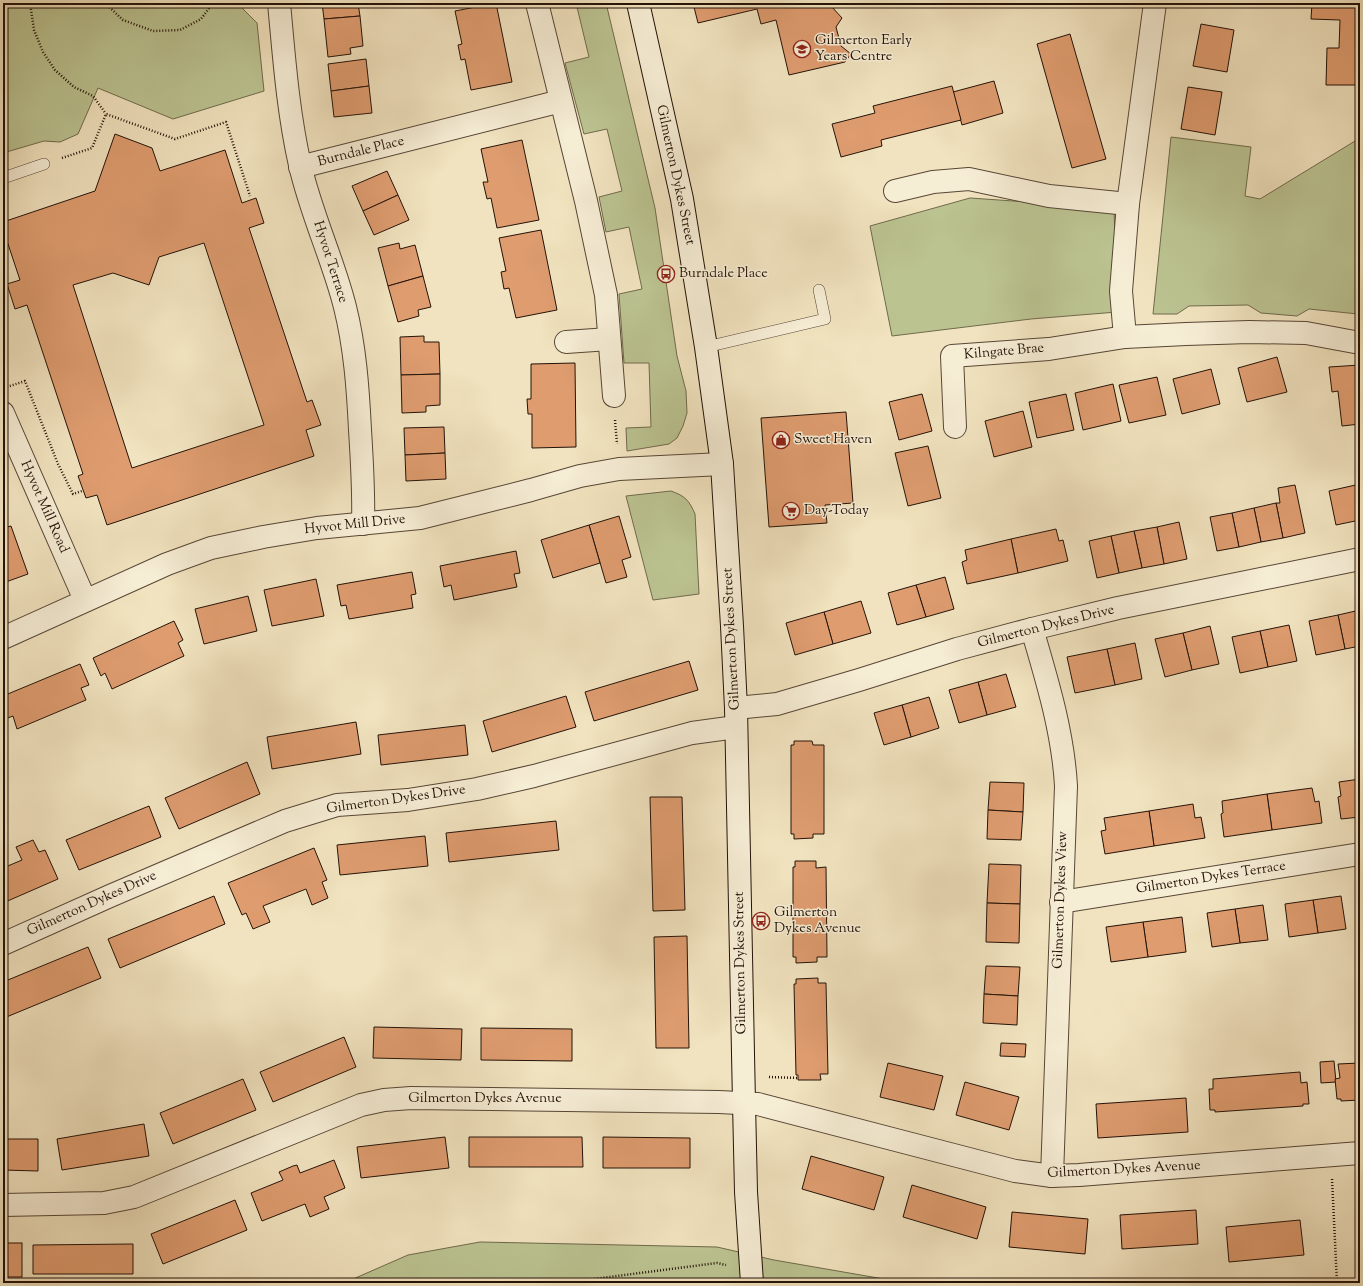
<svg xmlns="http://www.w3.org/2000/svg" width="1363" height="1286" font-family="'Sorts Mill Goudy',serif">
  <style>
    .green { fill: #bbc391; stroke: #706a4c }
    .building { fill: #de9c6f; stroke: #241208; fill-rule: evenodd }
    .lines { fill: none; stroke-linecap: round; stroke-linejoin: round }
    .service-casing { stroke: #574636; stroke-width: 12 }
    .minor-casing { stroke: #574636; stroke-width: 24 }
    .secondary-casing { stroke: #241208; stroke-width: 24 }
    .path { stroke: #241208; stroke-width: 2.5; stroke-dasharray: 1 2; stroke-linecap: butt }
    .service { stroke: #f6edd5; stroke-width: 11 }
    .minor { stroke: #f6edd5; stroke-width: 22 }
    .secondary { stroke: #f6edd5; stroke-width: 22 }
    .labels { text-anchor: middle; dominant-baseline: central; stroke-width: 3; stroke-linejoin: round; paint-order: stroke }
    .poi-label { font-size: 14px; fill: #241208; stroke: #f6edd5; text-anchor: start }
    .street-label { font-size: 14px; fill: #241208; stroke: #f6edd5 }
  </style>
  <rect width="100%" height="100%" fill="#f1e3bf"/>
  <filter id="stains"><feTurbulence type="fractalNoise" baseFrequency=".005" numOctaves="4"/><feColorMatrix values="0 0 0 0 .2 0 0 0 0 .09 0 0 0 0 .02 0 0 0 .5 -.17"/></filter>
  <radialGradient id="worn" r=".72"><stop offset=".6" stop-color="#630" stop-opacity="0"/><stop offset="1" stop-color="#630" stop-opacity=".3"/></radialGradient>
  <g class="green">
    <polygon points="3,3 242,3 243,9 257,23 264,91 173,119 98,88 78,134 60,142 44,141 3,153"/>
    <polygon points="576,3 606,3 655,208 677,356 686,391 687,413 683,426 677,438 669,444 627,451 626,428 651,427 649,363 624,363 619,294 642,289 629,227 606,232 599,197 622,191 607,129 584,134 565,63 589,57"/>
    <polygon points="1171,137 1251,147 1245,196 1260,199 1360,138 1360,316 1358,314 1309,309 1297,316 1261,313 1248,305 1189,306 1177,314 1153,314"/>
    <polygon points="970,198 1114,208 1117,312 1031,319 892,336 870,226"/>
    <path d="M 671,491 C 685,496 689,500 695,514 L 699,594 L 653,600 L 626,496 Z"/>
    <polygon points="480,1242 717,1247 774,1260 907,1283 344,1283 408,1255"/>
  </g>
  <g class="building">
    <polygon points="322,3 358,3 360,16 324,19"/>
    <polygon points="496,3 512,82 471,90 465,59 461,60 458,45 462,44 455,11"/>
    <polygon points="693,3 831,3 832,7 842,18 836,27 841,46 851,54 845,62 789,75 776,20 761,24 757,9 698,23"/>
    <polygon points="1064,3 1081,3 1066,7"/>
    <polygon points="1218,3 1239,3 1238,6"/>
    <polygon points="1312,3 1360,3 1360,85 1326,85 1327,48 1339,48 1340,20 1311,19"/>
    <polygon points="360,16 363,46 350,48 351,54 328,57 324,19"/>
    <polygon points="1201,24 1234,30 1227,72 1193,66"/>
    <polygon points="1070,34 1106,159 1072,168 1037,44"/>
    <polygon points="366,59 369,86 331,91 328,64"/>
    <polygon points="994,81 1003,113 962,125 953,92"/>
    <polygon points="369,86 372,113 334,117 331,91"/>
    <polygon points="952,86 961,120 881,140 882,146 841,157 832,124 875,113 873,106"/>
    <polygon points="1188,87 1222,92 1215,135 1181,129"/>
    <path d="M 115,134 L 152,148 L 160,171 L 225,150 L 242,203 L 256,198 L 264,223 L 249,228 L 307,402 L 312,400 L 321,425 L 306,430 L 314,456 L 107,525 L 97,495 L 86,498 L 78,476 L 83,474 L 27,305 L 15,309 L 7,284 L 20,280 L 3,229 L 3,222 L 95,191 ZM 204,243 L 264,425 L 132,468 L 73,285 L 113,273 L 149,285 L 159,257 Z"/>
    <polygon points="522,140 539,220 497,228 491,198 487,199 483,182 488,182 481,149"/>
    <polygon points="387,171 398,195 363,211 352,186"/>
    <polygon points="398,195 409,220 374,235 363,211"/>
    <polygon points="541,230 557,310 516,318 509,288 504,289 501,272 506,271 499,238"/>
    <polygon points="399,243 400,249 415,245 423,276 388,286 378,248"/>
    <polygon points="423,276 431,307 418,310 419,316 398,322 388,286"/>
    <polygon points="424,336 424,342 439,342 440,374 401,375 400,337"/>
    <polygon points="1277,357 1287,392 1247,402 1238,368"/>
    <polygon points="575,363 576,447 532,448 532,414 528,414 527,399 531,399 531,364"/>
    <polygon points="1360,365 1360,424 1342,426 1338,391 1332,392 1329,367"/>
    <polygon points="1211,369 1220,404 1182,414 1173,379"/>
    <polygon points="440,374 440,405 426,406 426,412 402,413 401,375"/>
    <polygon points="1157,377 1166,415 1129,423 1119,385"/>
    <polygon points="1113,384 1121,421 1083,430 1075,393"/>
    <polygon points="922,394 932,431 899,440 889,402"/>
    <polygon points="1066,394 1074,430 1037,438 1029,402"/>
    <polygon points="1023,411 1032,447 994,457 985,421"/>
    <polygon points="846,412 853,503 825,505 827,523 769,527 761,418"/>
    <polygon points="444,427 445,453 405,455 404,428"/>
    <polygon points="928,446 941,498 908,506 895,453"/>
    <polygon points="445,453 446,479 406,481 405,455"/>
    <polygon points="1360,484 1360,520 1336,525 1329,491"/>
    <polygon points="1295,485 1305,533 1283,538 1276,503 1280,503 1278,488"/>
    <polygon points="1276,503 1283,538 1261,542 1254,508"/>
    <polygon points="1254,508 1261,542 1239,547 1232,513"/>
    <polygon points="1232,513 1239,547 1217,551 1210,517"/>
    <polygon points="619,516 631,557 622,560 627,577 606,583 589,525"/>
    <polygon points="1179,522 1187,559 1164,564 1157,527"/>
    <polygon points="589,525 600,563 553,578 541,540"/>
    <polygon points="11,526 28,574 3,583 3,528"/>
    <polygon points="1157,527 1164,564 1142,568 1134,531"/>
    <polygon points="1056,529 1059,541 1063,540 1068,561 1018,573 1011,539"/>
    <polygon points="1134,531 1142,568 1119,573 1111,536"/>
    <polygon points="1111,536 1119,573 1097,578 1089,541"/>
    <polygon points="1011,539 1018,573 967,584 962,562 967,560 965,550"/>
    <polygon points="516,551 520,573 514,574 517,587 454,600 451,585 444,587 440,566"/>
    <polygon points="412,572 416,594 411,595 413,608 349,619 346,605 341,606 337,585"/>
    <polygon points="945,577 954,609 926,617 916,585"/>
    <polygon points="316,579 324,616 272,626 264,590"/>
    <polygon points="916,585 926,617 897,625 888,593"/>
    <polygon points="248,596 257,631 204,644 195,609"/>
    <polygon points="861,601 871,633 833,644 824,612"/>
    <polygon points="1360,610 1360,646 1345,649 1338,615"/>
    <polygon points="824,612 833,644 795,655 786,623"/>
    <polygon points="1338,615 1345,649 1316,655 1309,621"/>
    <polygon points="174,621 183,640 178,643 184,656 112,689 105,673 101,676 93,658"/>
    <polygon points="1289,625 1297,661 1268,667 1260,631"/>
    <polygon points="1210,626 1219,664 1192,670 1183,633"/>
    <polygon points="1260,631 1268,667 1240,673 1232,637"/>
    <polygon points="1183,633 1192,670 1165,677 1155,639"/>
    <polygon points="1135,643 1142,679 1115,685 1107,649"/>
    <polygon points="1107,649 1115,685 1075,693 1067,657"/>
    <polygon points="689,661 698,690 594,721 585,692"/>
    <polygon points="80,664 89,685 81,688 86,700 17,729 13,716 5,719 3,714 3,696"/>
    <polygon points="1006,674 1016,707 987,715 978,682"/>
    <polygon points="978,682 987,715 959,723 949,690"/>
    <polygon points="566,696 576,727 492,752 483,721"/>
    <polygon points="929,697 939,728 911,737 902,705"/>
    <polygon points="902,705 911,737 884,745 874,713"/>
    <polygon points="356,722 361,754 272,769 267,737"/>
    <polygon points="465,725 468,755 381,765 378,735"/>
    <polygon points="794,741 812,741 813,745 824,745 824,834 813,834 813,838 794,839 794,834 791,834 791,745 794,745"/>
    <polygon points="247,762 260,794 179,829 165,798"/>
    <polygon points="1360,779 1360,817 1341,819 1338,797 1341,796 1339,782"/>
    <polygon points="990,782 1024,783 1023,812 988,810"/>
    <polygon points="1312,788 1315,802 1319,801 1322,823 1272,830 1267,794"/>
    <polygon points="1267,794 1272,830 1224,837 1221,814 1223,813 1222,801"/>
    <polygon points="650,797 682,797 685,910 653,911"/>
    <polygon points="1193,804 1195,818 1201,817 1205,838 1154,846 1149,811"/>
    <polygon points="149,806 161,837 79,870 66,840"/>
    <polygon points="988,810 1023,812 1021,840 987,839"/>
    <polygon points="1149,811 1154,846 1105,854 1101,831 1106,830 1104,818"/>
    <polygon points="556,821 559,850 449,862 446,833"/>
    <polygon points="425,836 428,866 340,875 337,845"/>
    <polygon points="33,840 39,852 45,850 58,879 3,903 3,868 22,860 16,847"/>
    <polygon points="314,848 327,880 322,882 328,898 312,905 306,889 263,906 270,922 253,929 246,913 242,915 228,883"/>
    <polygon points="795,861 816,861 816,868 826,867 827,957 817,957 817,962 796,963 796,957 793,957 793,867 795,867"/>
    <polygon points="989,864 1021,865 1020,904 987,903"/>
    <polygon points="214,896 225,924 120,968 108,939"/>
    <polygon points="1341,896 1346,929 1318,933 1313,900"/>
    <polygon points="1313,900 1318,933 1289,937 1285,904"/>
    <polygon points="987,903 1020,904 1019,943 986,942"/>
    <polygon points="1263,905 1268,940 1240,943 1235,909"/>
    <polygon points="1235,909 1240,943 1212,947 1207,913"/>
    <polygon points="1182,917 1186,952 1148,957 1143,922"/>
    <polygon points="1143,922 1148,957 1111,962 1106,927"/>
    <polygon points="687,936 689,1048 656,1048 654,937"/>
    <polygon points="88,947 101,978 4,1018 3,982"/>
    <polygon points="986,966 1020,967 1018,996 984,994"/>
    <polygon points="818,978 818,983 826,983 828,1074 820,1074 821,1080 798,1080 798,1075 796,1075 794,984 796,984 796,979"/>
    <polygon points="984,994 1018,996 1017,1025 983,1023"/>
    <polygon points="374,1027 462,1029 461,1060 373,1058"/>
    <polygon points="481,1028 572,1029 572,1061 481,1060"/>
    <polygon points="344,1037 356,1067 273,1102 260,1072"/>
    <polygon points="1001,1043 1026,1044 1025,1057 1000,1056"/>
    <polygon points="1334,1061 1336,1082 1321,1083 1320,1062"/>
    <polygon points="888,1063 943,1076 934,1110 880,1097"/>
    <polygon points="1360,1063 1360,1100 1341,1101 1341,1099 1337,1099 1335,1079 1340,1078 1338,1064"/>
    <polygon points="1300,1072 1301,1083 1307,1082 1309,1104 1303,1104 1303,1106 1215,1112 1215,1110 1210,1110 1209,1089 1213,1089 1213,1079"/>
    <polygon points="243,1079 256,1110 173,1144 160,1113"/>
    <polygon points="965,1082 1019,1097 1009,1130 956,1115"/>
    <polygon points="1186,1098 1188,1132 1098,1138 1096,1104"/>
    <polygon points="144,1124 149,1156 62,1170 57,1139"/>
    <polygon points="445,1137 449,1168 361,1178 357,1147"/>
    <polygon points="469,1137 582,1137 583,1167 469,1167"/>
    <polygon points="603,1137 690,1138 690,1168 603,1168"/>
    <polygon points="3,1139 38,1139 38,1171 3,1170"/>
    <polygon points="811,1156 884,1177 874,1210 802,1189"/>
    <polygon points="334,1160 345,1188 324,1197 329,1209 310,1217 305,1204 262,1221 251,1193 283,1180 279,1172 293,1166 297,1165 300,1173"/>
    <polygon points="912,1185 986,1207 977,1239 903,1217"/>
    <polygon points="235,1200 247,1230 163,1264 151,1234"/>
    <polygon points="1196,1210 1198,1244 1122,1249 1120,1215"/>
    <polygon points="1012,1212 1088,1219 1085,1254 1009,1247"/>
    <polygon points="1300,1220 1304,1255 1229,1262 1226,1227"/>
    <rect x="3" y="1243" width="19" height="34"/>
    <polygon points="133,1244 133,1274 33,1274 33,1245"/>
  </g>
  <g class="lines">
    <defs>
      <g id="service">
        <polyline points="3,178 44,164"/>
        <polyline points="706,347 825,319 819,290"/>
      </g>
      <g id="minor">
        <path d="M 279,3 C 284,57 288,112 300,165 C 311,214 333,259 345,307 C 355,347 358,389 360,430 C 362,461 364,493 363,524"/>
        <polyline points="537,3 586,201 606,295 614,396"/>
        <polyline points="300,167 561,101"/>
        <polyline points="895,191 933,182 969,179 1049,196 1128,204"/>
        <polyline points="1125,337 1121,291 1128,204 1155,3"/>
        <polyline points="566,342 609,339"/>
        <polyline points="3,413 85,600"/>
        <polyline points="955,427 952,356 1049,349 1125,337 1186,334 1249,332 1306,333 1360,343"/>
        <path d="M 1032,629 C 1047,680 1063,732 1066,786 L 1052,1176"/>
        <polyline points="3,638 167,564 211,548 263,537 317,528 420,518 531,490 580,476 619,469 722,464"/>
        <polyline points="736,708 777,704 859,680 957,649 1032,629 1118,608 1360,559"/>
        <polyline points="1061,902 1360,854"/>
        <polyline points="3,944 110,896 285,821 337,805 408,800 477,789 534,776 692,733 736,727"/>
        <polyline points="3,1205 104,1203 134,1197 361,1105 384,1100 411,1098 719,1102 758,1104 1015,1171 1052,1176 1079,1175 1360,1153"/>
      </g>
      <polyline id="secondary" points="638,3 682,199 706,347 722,464 732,626 736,708 744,1103 746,1192 752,1283"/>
    </defs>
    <use href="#service" class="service-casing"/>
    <use href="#minor" class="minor-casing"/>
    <use href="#secondary" class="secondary-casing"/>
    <g class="path">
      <polyline points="30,3 34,30 43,52 55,70 74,87 93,96 106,114"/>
      <polyline points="105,3 123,20 153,31 180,30 201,19 213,3"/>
      <polyline points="3,12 12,3"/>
      <polyline points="62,158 92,148 106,114 175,139 226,122 250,196"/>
      <polyline points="7,387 25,381 58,464 73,494 82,491"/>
      <polyline points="615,420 617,444"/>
      <polyline points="769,1077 798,1078"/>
      <polyline points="1332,1179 1337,1283"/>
      <polyline points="574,1283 586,1280 717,1263 726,1265"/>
    </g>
    <use href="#service" class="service"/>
    <use href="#minor" class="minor"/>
    <use href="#secondary" class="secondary"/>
  </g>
  <defs>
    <symbol id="school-ring" viewBox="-11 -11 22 22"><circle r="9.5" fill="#f6edd5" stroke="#8f2418" stroke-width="1.5"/><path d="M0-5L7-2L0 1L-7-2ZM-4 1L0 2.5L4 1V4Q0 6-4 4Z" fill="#8f2418"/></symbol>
    <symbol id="bus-ring" viewBox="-11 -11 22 22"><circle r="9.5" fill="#f6edd5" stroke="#8f2418" stroke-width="1.5"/><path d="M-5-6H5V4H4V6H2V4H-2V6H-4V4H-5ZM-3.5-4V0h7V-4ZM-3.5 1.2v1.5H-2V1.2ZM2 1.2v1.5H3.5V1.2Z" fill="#8f2418"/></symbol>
    <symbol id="shop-ring" viewBox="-11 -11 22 22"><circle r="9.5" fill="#f6edd5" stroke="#8f2418" stroke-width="1.5"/><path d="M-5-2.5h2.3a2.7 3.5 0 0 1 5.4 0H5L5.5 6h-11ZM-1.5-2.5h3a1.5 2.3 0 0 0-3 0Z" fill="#8f2418"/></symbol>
    <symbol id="supermarket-ring" viewBox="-11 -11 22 22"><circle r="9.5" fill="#f6edd5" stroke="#8f2418" stroke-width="1.5"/><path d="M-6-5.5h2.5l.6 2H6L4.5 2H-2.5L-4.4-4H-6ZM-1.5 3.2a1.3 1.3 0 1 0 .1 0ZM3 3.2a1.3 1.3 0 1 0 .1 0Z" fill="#8f2418"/></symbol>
  </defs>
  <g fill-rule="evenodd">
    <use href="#school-ring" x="792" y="39" width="20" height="20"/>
    <use href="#bus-ring" x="656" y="264" width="20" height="20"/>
    <use href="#shop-ring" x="771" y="430" width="20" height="20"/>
    <use href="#supermarket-ring" x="781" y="501" width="20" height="20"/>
    <use href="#bus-ring" x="751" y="911" width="20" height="20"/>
  </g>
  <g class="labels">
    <g class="poi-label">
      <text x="815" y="41">Gilmerton Early<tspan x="815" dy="16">Years Centre</tspan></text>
      <text x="679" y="274">Burndale Place</text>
      <text x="794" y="440">Sweet Haven</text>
      <text x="804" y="511">Day-Today</text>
      <text x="774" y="913">Gilmerton<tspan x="774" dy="16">Dykes Avenue</tspan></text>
    </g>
    <g class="street-label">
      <text transform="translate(361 152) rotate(-14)">Burndale Place</text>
      <text transform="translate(675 175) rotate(78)">Gilmerton Dykes Street</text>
      <text transform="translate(330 262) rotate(72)">Hyvot Terrace</text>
      <text transform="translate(1004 352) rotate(-5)">Kilngate Brae</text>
      <text transform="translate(44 507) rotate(66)">Hyvot Mill Road</text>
      <text transform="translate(355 525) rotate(-6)">Hyvot Mill Drive</text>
      <text transform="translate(1046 627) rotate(-14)">Gilmerton Dykes Drive</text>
      <text transform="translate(732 639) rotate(-93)">Gilmerton Dykes Street</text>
      <text transform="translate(396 800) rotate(-8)">Gilmerton Dykes Drive</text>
      <text transform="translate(1211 878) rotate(-9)">Gilmerton Dykes Terrace</text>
      <text transform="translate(1061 900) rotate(-88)">Gilmerton Dykes View</text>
      <text transform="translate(92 904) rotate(-24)">Gilmerton Dykes Drive</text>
      <text transform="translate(741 963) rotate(-91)">Gilmerton Dykes Street</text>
      <text x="485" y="1099">Gilmerton Dykes Avenue</text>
      <text transform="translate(1124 1170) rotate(-3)">Gilmerton Dykes Avenue</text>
    </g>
  </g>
  <rect width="1363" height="1286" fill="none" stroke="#f1e3bf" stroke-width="16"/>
  <rect x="4" y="4" width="1355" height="1278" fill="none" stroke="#241208" stroke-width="2"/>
  <rect x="8" y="8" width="1347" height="1270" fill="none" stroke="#241208"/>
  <rect width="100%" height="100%" filter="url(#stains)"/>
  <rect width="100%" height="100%" fill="url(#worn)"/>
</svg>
